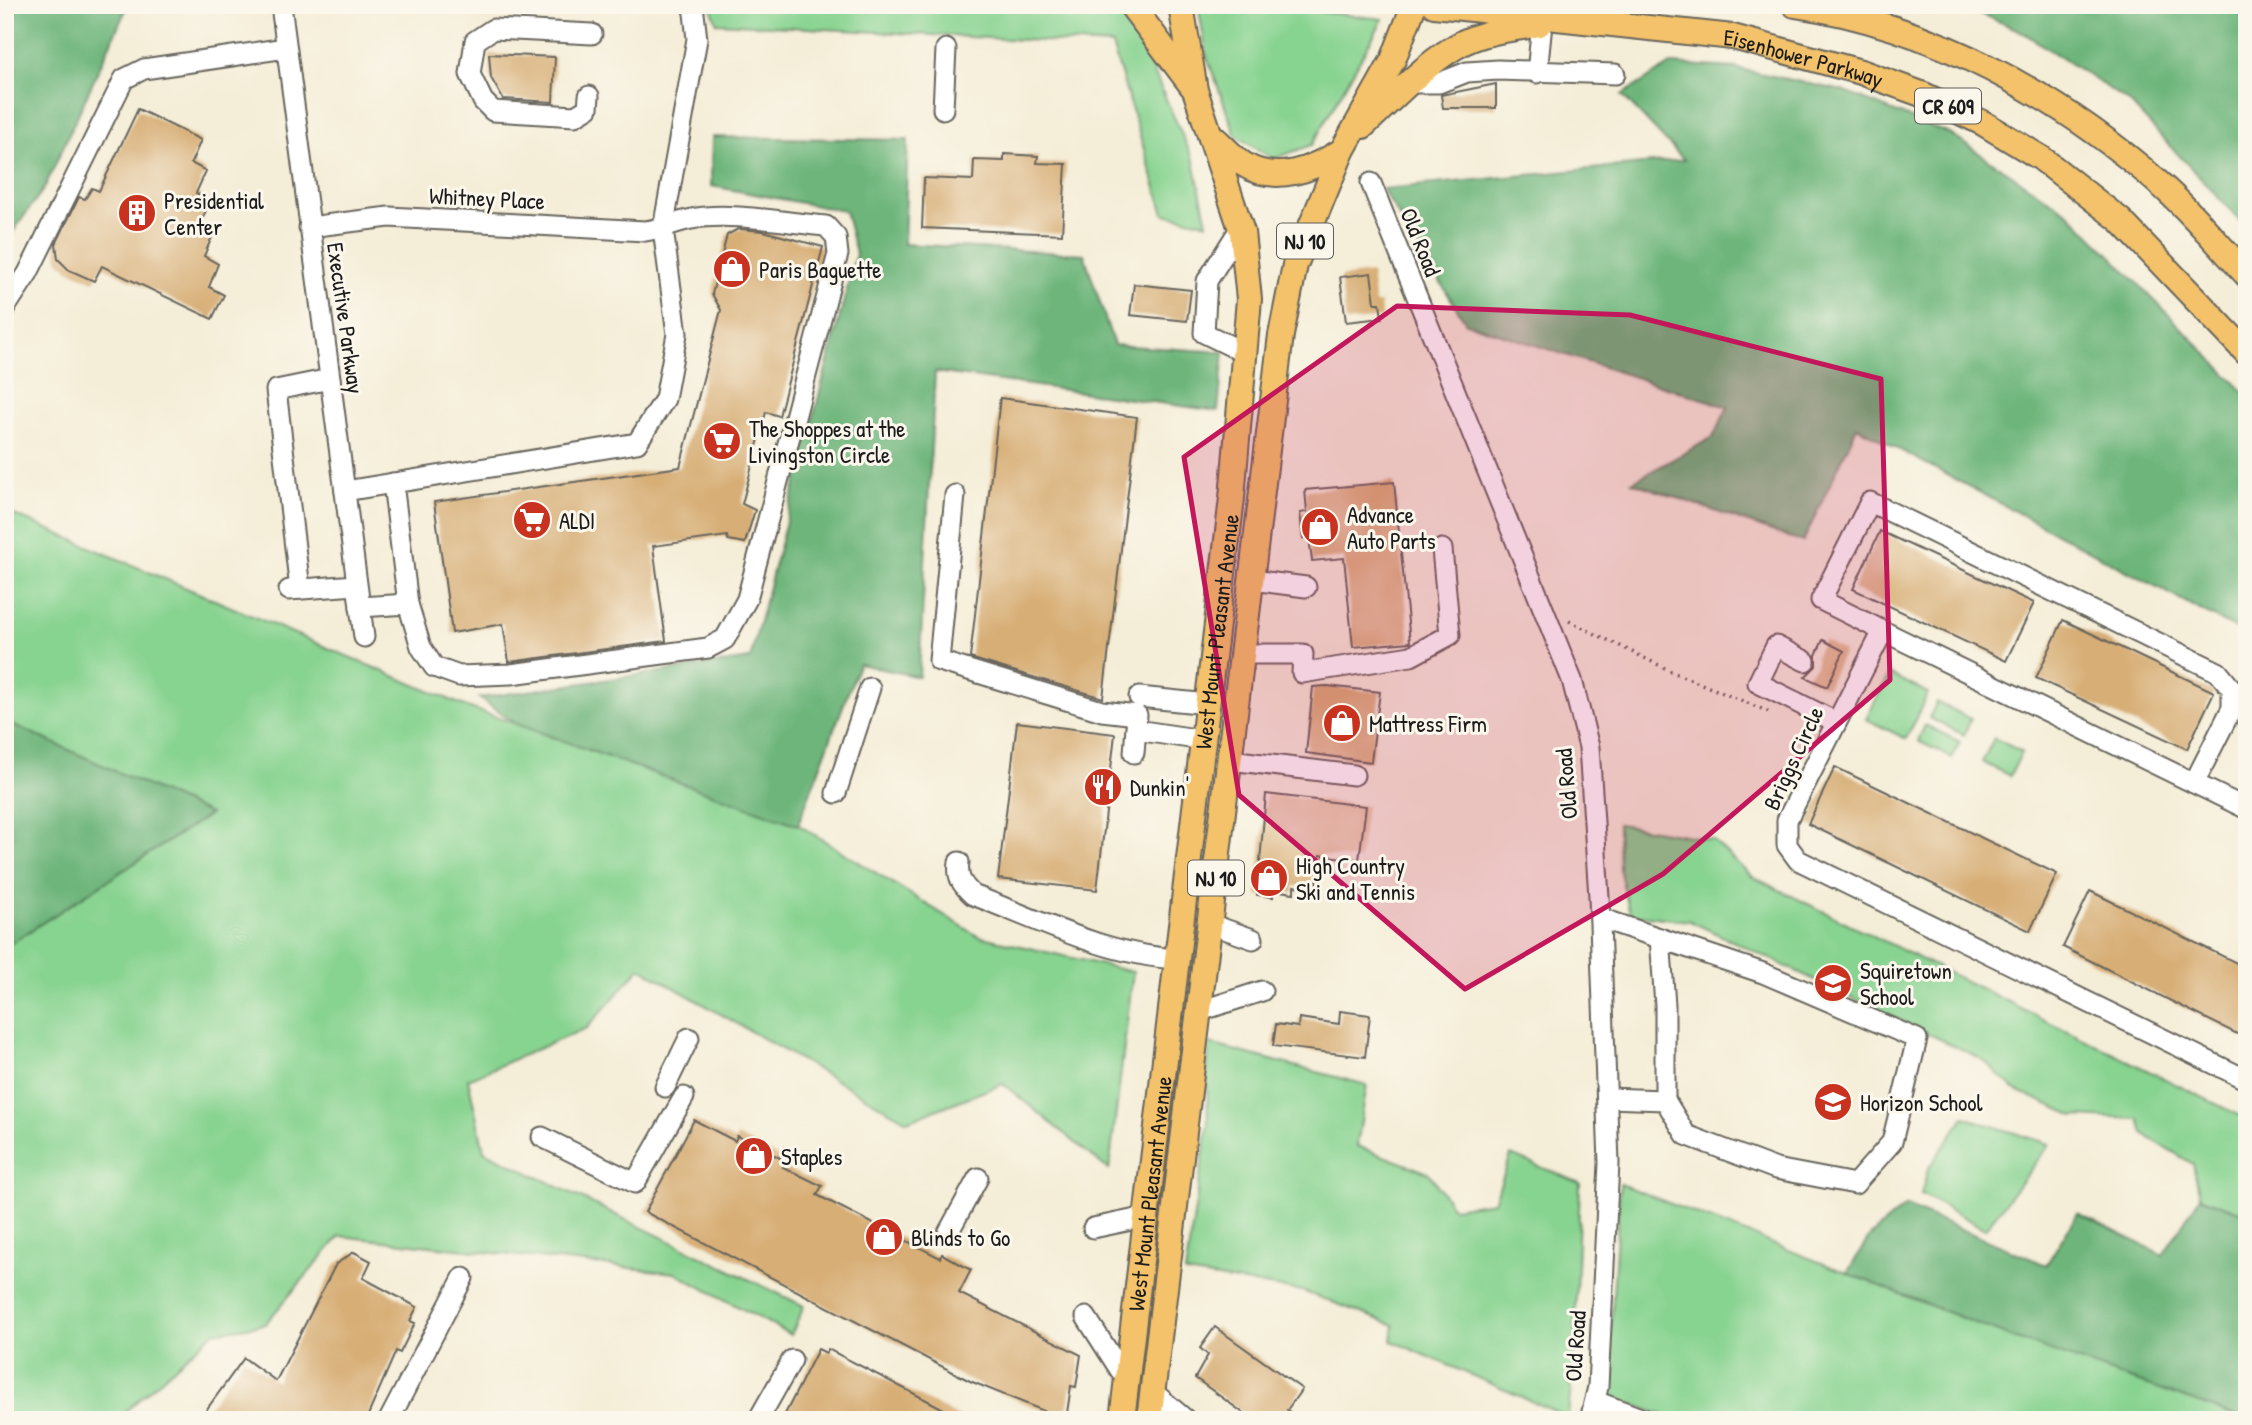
<svg xmlns="http://www.w3.org/2000/svg" width="2252" height="1425" font-family="'Patrick Hand',sans-serif">
  <style>
    .green { fill: #87d390; stroke: #527856; stroke-width: 2 }
    .forest { fill: #6db57a; stroke: #44684b; stroke-width: 2 }
    .building { fill: #d7ae76 }
    .lines { fill: none; stroke-linecap: round; stroke-linejoin: round }
    .minor-casing { stroke: #68655d; stroke-width: 23 }
    .major-casing { stroke: #68655d; stroke-width: 28 }
    .path { stroke: #68655d; stroke-width: 3.5; stroke-dasharray: 2 5; stroke-linecap: butt }
    .minor { stroke: #fff; stroke-width: 19 }
    .major { stroke: #f3c26a; stroke-width: 24 }
    .marked { fill: #c2185b; fill-opacity: 0.2; stroke: #c2185b; stroke-width: 5; stroke-linejoin: round }
    .labels { text-anchor: middle; dominant-baseline: central; stroke-width: 6; stroke-linejoin: round; paint-order: stroke }
    .shield { fill: #fbf7ec; stroke: #5f5e5a; stroke-width: 2 }
    .shield-label { font-size: 21px; font-weight: bold; fill: #1c1c1c }
    .street-label { font-size: 23px; fill: #1c1c1c; stroke: #fbf7ec }
    .poi-label { font-size: 23px; fill: #1c1c1c; stroke: #fbf7ec; text-anchor: start }
  </style>
  <rect width="100%" height="100%" fill="#fbf7ec"/>
  <filter id="ink" filterUnits="userSpaceOnUse"><feTurbulence type="fractalNoise" baseFrequency=".0143" numOctaves="2"/><feDisplacementMap in="SourceGraphic" scale="14" xChannelSelector="R" yChannelSelector="G"/><feConvolveMatrix kernelMatrix="1 2 1 2 8 2 1 2 1" color-interpolation-filters="sRGB"/></filter>
  <filter id="wash" filterUnits="userSpaceOnUse"><feTurbulence type="fractalNoise" baseFrequency=".00686" numOctaves="4" result="noise"/><feDisplacementMap in="SourceGraphic" scale="28" xChannelSelector="R" yChannelSelector="G"/><feGaussianBlur stdDeviation="1.57" result="paint"/><feColorMatrix in="noise" values="0 0 0 0 0 0 0 0 0 0 0 0 0 0 0 0 0 1.4 0 .05"/><feComposite in="paint" operator="in"/></filter>
  <g filter="url(#wash)">
    <rect width="100%" height="100%" fill="#f4edd7"/>
    <g class="green">
      <polygon points="710,5 1112,5 1132,24 1194,161 1207,223 1164,214 1112,45 717,23"/>
      <polygon points="1198,5 1261,5 1383,19 1312,145 1273,159 1236,136 1207,57"/>
      <polygon points="5,511 467,707 789,819 978,936 1133,972 1109,1170 1003,1084 907,1121 640,968 587,1028 468,1079 484,1151 804,1306 791,1335 675,1273 340,1236 265,1324 214,1332 116,1420 5,1420 5,947 209,815 5,721"/>
      <polygon points="1889,674 1928,693 1906,739 1866,719"/>
      <polygon points="1937,702 1971,719 1964,735 1929,718"/>
      <polygon points="1925,725 1960,742 1952,758 1918,741"/>
      <polygon points="1994,738 2022,752 2010,776 1982,762"/>
      <polygon points="1618,824 1713,840 1751,876 2247,1119 2247,1215 2200,1197 2193,1164 2143,1134 2139,1119 2074,1116 2014,1089 1982,1059 1690,921 1630,914 1619,868"/>
      <polygon points="1210,1044 1367,1085 1357,1146 1429,1173 1453,1208 1494,1202 1511,1155 1580,1183 1574,1354 1568,1417 1392,1341 1394,1325 1302,1291 1185,1273 1208,1126 1207,1072"/>
      <polygon points="1964,1117 2050,1144 1985,1229 1921,1194 1928,1169"/>
      <polygon points="1620,1184 2011,1337 2141,1380 2244,1420 1677,1420 1607,1395"/>
    </g>
    <g class="forest">
      <polygon points="5,5 128,5 45,187 5,243"/>
      <polygon points="1959,5 2247,5 2247,228 2129,102 2019,30"/>
      <polygon points="1671,64 1735,68 1843,91 1950,134 2069,213 2247,395 2247,635 1857,427 1803,542 1632,482 1713,437 1728,407 1466,323 1382,189 1684,160 1622,95"/>
      <polygon points="712,137 908,140 904,244 1084,254 1114,345 1224,352 1218,411 935,372 919,677 859,664 798,825 516,724 479,698 750,659 856,254 845,211 711,186"/>
      <polygon points="5,721 210,814 5,947"/>
      <polygon points="2200,1197 2247,1215 2247,1420 2011,1337 1847,1273 1870,1236 1906,1206 2046,1265 2078,1213 2163,1255"/>
    </g>
    <g id="blocks">
      <g class="building">
        <polygon points="489,54 555,57 553,102 503,99 491,78"/>
        <polygon points="1496,84 1496,108 1443,108 1441,95"/>
        <polygon points="138,109 201,140 191,163 206,171 196,193 210,201 200,224 214,232 204,256 218,264 209,287 224,295 212,319 102,266 94,281 69,270 58,259 56,244 79,197 85,199 92,188 99,191"/>
        <polygon points="1004,154 1038,156 1037,163 1066,164 1062,234 922,228 924,178 973,180 974,160 1004,161"/>
        <polygon points="738,229 763,231 823,247 779,416 766,412 742,504 755,510 745,543 728,540 727,536 653,546 666,641 509,662 503,624 452,633 434,502 680,467 721,310 712,294 727,235"/>
        <polygon points="1371,273 1375,303 1380,303 1382,318 1346,322 1340,277"/>
        <polygon points="1134,284 1191,290 1187,321 1130,315"/>
        <polygon points="1000,398 1137,417 1103,698 970,658"/>
        <polygon points="1394,482 1410,642 1353,647 1344,558 1312,561 1309,537 1303,538 1300,513 1307,512 1305,490"/>
        <polygon points="1880,531 2034,603 2006,661 1853,589"/>
        <polygon points="2063,620 2214,692 2187,749 2036,678"/>
        <polygon points="1823,640 1844,651 1827,687 1805,677 1816,666 1816,655"/>
        <polygon points="1327,686 1380,692 1371,762 1306,753 1313,687"/>
        <polygon points="1017,722 1115,734 1097,890 998,879"/>
        <polygon points="1835,767 2057,874 2030,931 1808,824"/>
        <polygon points="1266,794 1366,806 1359,860 1320,855 1316,888 1294,886 1294,893 1273,890 1273,897 1257,895"/>
        <polygon points="2090,891 2247,968 2247,1039 2063,947"/>
        <polygon points="1340,1011 1370,1015 1365,1057 1273,1046 1276,1024 1298,1027 1299,1018 1339,1024"/>
        <polygon points="694,1120 735,1141 737,1136 786,1161 783,1167 822,1186 817,1195 940,1258 942,1254 971,1270 959,1293 1081,1355 1076,1387 1071,1386 1066,1420 970,1381 645,1212"/>
        <polygon points="354,1252 371,1261 363,1278 417,1307 410,1321 415,1323 400,1353 396,1351 366,1420 199,1420 244,1358 276,1381 336,1264"/>
        <polygon points="1215,1327 1302,1389 1287,1410 1300,1420 1253,1420 1195,1378 1208,1355 1200,1348"/>
        <polygon points="818,1349 826,1353 828,1349 965,1420 782,1420"/>
      </g>
    </g>
  </g>
  <g filter="url(#ink)">
    <use href="#blocks" fill-opacity="0" stroke="#68655d" stroke-width="2"/>
    <g class="lines">
      <defs>
        <g id="minor">
          <polyline points="281,5 364,637"/>
          <polyline points="1537,73 1542,24"/>
          <polyline points="1412,83 1439,83 1467,72 1498,70 1615,74"/>
          <polyline points="589,96 588,108 575,116 493,111 483,101 470,74 475,41 493,29 592,34"/>
          <polyline points="943,109 946,49"/>
          <polyline points="1371,183 1572,680 1589,747 1599,897 1609,1163 1598,1387 1590,1420"/>
          <path d="M 309,227 L 389,217 L 645,231 C 662,229 675,222 692,219 C 726,211 789,223 826,226 L 836,237 L 838,254 L 747,599 L 725,639 L 708,648 L 511,674 L 459,676 L 434,667 L 421,647 L 408,604 L 393,483"/>
          <polyline points="1241,227 1207,281 1204,333 1245,353"/>
          <polyline points="5,308 28,273 124,79 144,69 286,48"/>
          <polyline points="345,491 637,443 665,399 677,334 663,229 697,39 693,5"/>
          <polyline points="955,495 939,661 1102,711 1137,715 1134,753"/>
          <polyline points="1252,580 1306,587"/>
          <polyline points="300,589 276,390 330,379"/>
          <polyline points="289,590 356,585"/>
          <polyline points="360,607 408,604"/>
          <polyline points="1883,631 1821,600 1870,502 2218,672 2232,689 2232,708 2194,783"/>
          <polyline points="1243,654 1303,654 1302,673 1411,656 1450,635 1442,549"/>
          <polyline points="1805,661 1776,646 1758,683 1836,722"/>
          <polyline points="1139,697 1208,704"/>
          <polyline points="1136,730 1203,740"/>
          <polyline points="1230,760 1354,775"/>
          <polyline points="836,793 870,688"/>
          <polyline points="2247,809 1883,631 1787,820 1787,845 1798,860 2247,1080"/>
          <path d="M 959,862 C 957,877 961,884 973,895 C 1038,920 1106,955 1177,959"/>
          <polyline points="1600,918 1763,973 1917,1039 1892,1142 1855,1184 1776,1169 1686,1135 1665,1100 1607,1098"/>
          <polyline points="1210,924 1253,939"/>
          <polyline points="1660,938 1665,1005 1665,1100"/>
          <polyline points="1200,1011 1262,991"/>
          <polyline points="665,1087 689,1038"/>
          <polyline points="542,1137 635,1183 684,1097"/>
          <polyline points="1093,1228 1146,1217"/>
          <polyline points="948,1233 978,1178"/>
          <polyline points="1086,1317 1127,1381"/>
          <polyline points="1153,1392 1186,1420"/>
          <polyline points="1595,1401 1646,1420"/>
          <polyline points="389,1420 463,1278"/>
          <polyline points="758,1420 792,1360"/>
        </g>
        <g id="major">
          <polyline points="1131,5 1192,86"/>
          <path id="s1" d="M 1434,5 L 1733,37 L 1861,72 L 1924,95 L 1983,123 L 2041,158 L 2120,220 L 2247,353"/>
          <path d="M 1795,5 C 1931,25 2061,96 2162,186 C 2193,213 2219,246 2247,275"/>
          <path d="M 1363,126 C 1394,98 1427,61 1464,42 C 1487,31 1514,29 1539,24"/>
          <path d="M 1214,138 C 1223,146 1233,157 1243,164 C 1276,185 1313,169 1342,151"/>
          <path id="s2" d="M 1122,1420 L 1232,498 L 1249,299 L 1242,232 L 1195,90 L 1181,5"/>
          <polyline points="1149,1420 1281,335 1295,265 1342,151 1393,60 1414,5"/>
        </g>
      </defs>
      <use href="#minor" class="minor-casing"/>
      <use href="#major" class="major-casing"/>
      <polyline class="path" points="1569,621 1675,673 1769,712"/>
      <use href="#minor" class="minor"/>
      <use href="#major" class="major"/>
    </g>
  </g>
  <path class="marked" d="M 1397,306 L 1630,315 L 1881,379 L 1890,680 L 1663,874 L 1465,989 L 1239,795 L 1184,457 Z"/>
  <defs>
    <symbol id="building-disc" viewBox="-11 -11 22 22"><circle r="9.5" fill="#c8321e" stroke="#fbf7ec"/><path d="M-4-6H4V6H1V3H-1V6H-4ZM-2.5-4.3h1.7v1.8h-1.7ZM.8-4.3h1.7v1.8H.8ZM-2.5-1h1.7V.8h-1.7ZM.8-1h1.7V.8H.8Z" fill="#fff"/></symbol>
    <symbol id="shop-disc" viewBox="-11 -11 22 22"><circle r="9.5" fill="#c8321e" stroke="#fbf7ec"/><path d="M-5-2.5h2.3a2.7 3.5 0 0 1 5.4 0H5L5.5 6h-11ZM-1.5-2.5h3a1.5 2.3 0 0 0-3 0Z" fill="#fff"/></symbol>
    <symbol id="supermarket-disc" viewBox="-11 -11 22 22"><circle r="9.5" fill="#c8321e" stroke="#fbf7ec"/><path d="M-6-5.5h2.5l.6 2H6L4.5 2H-2.5L-4.4-4H-6ZM-1.5 3.2a1.3 1.3 0 1 0 .1 0ZM3 3.2a1.3 1.3 0 1 0 .1 0Z" fill="#fff"/></symbol>
    <symbol id="restaurant-disc" viewBox="-11 -11 22 22"><circle r="9.5" fill="#c8321e" stroke="#fbf7ec"/><path d="M-5-6h1v4h1v-4h1v4h1v-4h1v5L-1.5 .5V6h-2V.5L-5-1ZM5-6V6H3V1.5H1.5Q1.5-4 5-6Z" fill="#fff"/></symbol>
    <symbol id="school-disc" viewBox="-11 -11 22 22"><circle r="9.5" fill="#c8321e" stroke="#fbf7ec"/><path d="M0-5L7-2L0 1L-7-2ZM-4 1L0 2.5L4 1V4Q0 6-4 4Z" fill="#fff"/></symbol>
  </defs>
  <g fill-rule="evenodd">
    <use href="#building-disc" x="115" y="191" width="44" height="44"/>
    <use href="#shop-disc" x="710" y="247" width="44" height="44"/>
    <use href="#supermarket-disc" x="700" y="419" width="44" height="44"/>
    <use href="#supermarket-disc" x="510" y="498" width="44" height="44"/>
    <use href="#shop-disc" x="1298" y="505" width="44" height="44"/>
    <use href="#shop-disc" x="1320" y="701" width="44" height="44"/>
    <use href="#restaurant-disc" x="1081" y="765" width="44" height="44"/>
    <use href="#shop-disc" x="1247" y="856" width="44" height="44"/>
    <use href="#school-disc" x="1811" y="961" width="44" height="44"/>
    <use href="#school-disc" x="1811" y="1080" width="44" height="44"/>
    <use href="#shop-disc" x="732" y="1134" width="44" height="44"/>
    <use href="#shop-disc" x="862" y="1215" width="44" height="44"/>
  </g>
  <g class="labels">
    <g class="shield">
      <rect x="1915" y="88.5" width="66" height="35" rx="5"/>
      <rect x="1277" y="223.5" width="56" height="35" rx="5"/>
      <rect x="1188" y="860.5" width="56" height="35" rx="5"/>
    </g>
    <g class="shield-label">
      <text x="1948" y="106">CR 609</text>
      <text x="1305" y="241">NJ 10</text>
      <text x="1216" y="878">NJ 10</text>
    </g>
    <g class="street-label">
      <text stroke="none"><textPath href="#s1" startOffset="374">Eisenhower Parkway</textPath></text>
      <text transform="translate(487 198) rotate(3)">Whitney Place</text>
      <text transform="translate(1421 242) rotate(68)">Old Road</text>
      <text transform="translate(346 318) rotate(82)">Executive Parkway</text>
      <text stroke="none"><textPath href="#s2" startOffset="794">West Mount Pleasant Avenue</textPath></text>
      <text transform="translate(1793 758) rotate(-65)">Briggs Circle</text>
      <text transform="translate(1566 784) rotate(-95)">Old Road</text>
      <text stroke="none"><textPath href="#s2" startOffset="228">West Mount Pleasant Avenue</textPath></text>
      <text transform="translate(1575 1346) rotate(-86)">Old Road</text>
    </g>
    <g class="poi-label">
      <text x="164" y="200">Presidential<tspan x="164" dy="26">Center</tspan></text>
      <text x="759" y="269">Paris Baguette</text>
      <text x="749" y="428">The Shoppes at the<tspan x="749" dy="26">Livingston Circle</tspan></text>
      <text x="1347" y="514">Advance<tspan x="1347" dy="26">Auto Parts</tspan></text>
      <text x="559" y="520">ALDI</text>
      <text x="1369" y="723">Mattress Firm</text>
      <text x="1130" y="787">Dunkin'</text>
      <text x="1296" y="865">High Country<tspan x="1296" dy="26">Ski and Tennis</tspan></text>
      <text x="1860" y="970">Squiretown<tspan x="1860" dy="26">School</tspan></text>
      <text x="1860" y="1102">Horizon School</text>
      <text x="781" y="1156">Staples</text>
      <text x="911" y="1237">Blinds to Go</text>
    </g>
  </g>
  <rect width="2252" height="1425" fill="none" stroke="#fbf7ec" stroke-width="28"/>
</svg>
